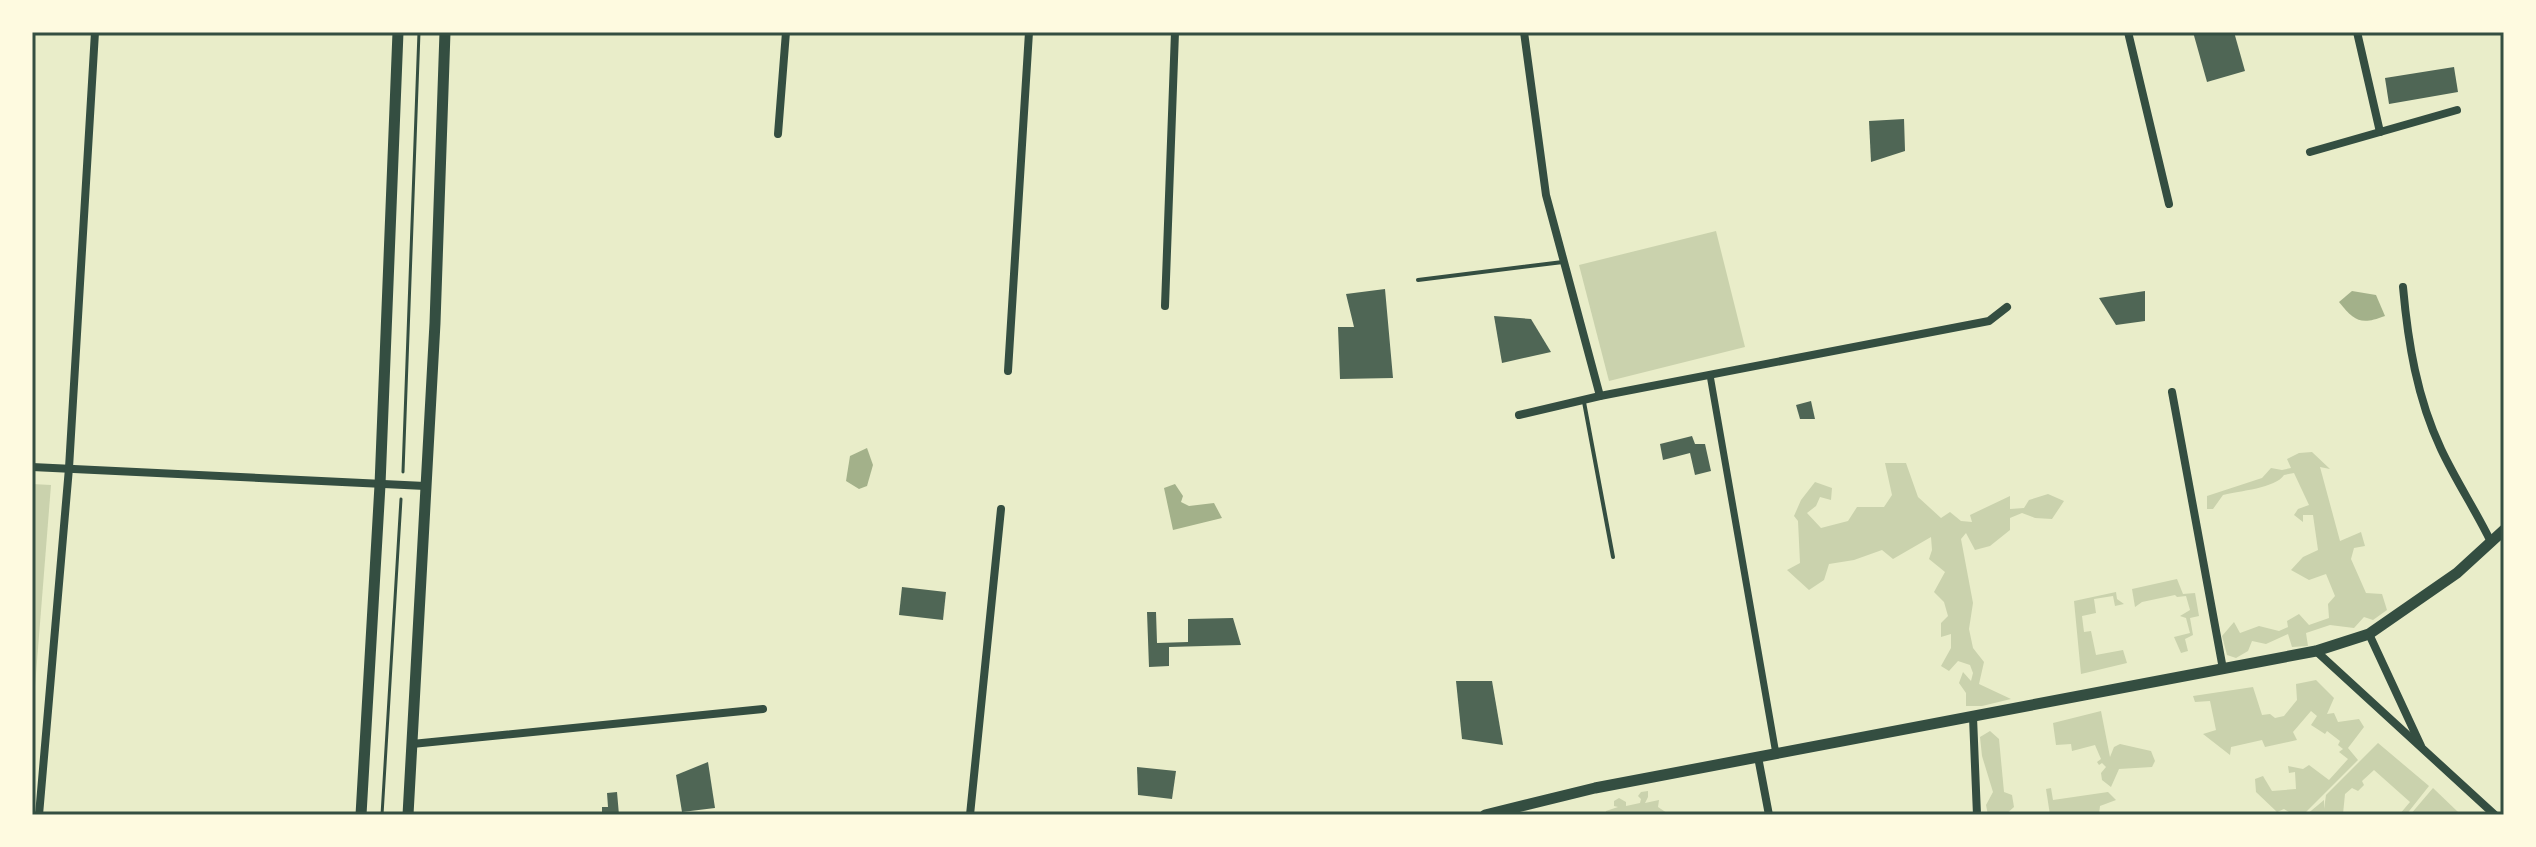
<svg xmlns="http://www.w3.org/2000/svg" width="2536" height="847" font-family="'Work Sans',sans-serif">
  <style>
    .green { fill: #cad2ad }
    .water { fill: #a3b18a }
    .building { fill: #4f6655 }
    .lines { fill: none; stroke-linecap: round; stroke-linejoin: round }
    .path { stroke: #344e41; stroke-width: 3 }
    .service { stroke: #344e41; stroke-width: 4 }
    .pedestrian { stroke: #344e41; stroke-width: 7 }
    .minor { stroke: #344e41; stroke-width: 8 }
    .tertiary { stroke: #344e41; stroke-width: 11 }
    .neatline { fill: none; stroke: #344e41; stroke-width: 3 }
  </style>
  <rect width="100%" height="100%" fill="#e9edc9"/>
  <g class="green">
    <polygon points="1716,231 1745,347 1609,381 1579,265"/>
    <path d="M 2312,452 L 2330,469 L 2320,467 L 2340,541 L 2361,532 L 2365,546 L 2354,548 L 2351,559 L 2366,593 L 2382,594 L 2387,610 L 2373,620 L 2364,617 L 2354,628 L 2330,625 L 2306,633 L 2308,646 L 2292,647 L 2288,634 L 2266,644 L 2252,641 L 2248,651 L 2236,658 L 2227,655 L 2222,636 L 2234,622 L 2240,633 L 2259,626 L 2279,631 L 2288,627 L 2287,621 L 2299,614 L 2309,625 L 2329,618 L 2328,604 L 2335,596 L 2326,574 L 2309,580 L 2291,570 L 2303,557 L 2318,550 L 2313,515 L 2303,515 L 2303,522 L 2294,515 L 2298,509 L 2309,505 L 2294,473 L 2284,475 C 2276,488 2239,491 2223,495 L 2213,509 L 2207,509 L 2207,496 L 2262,478 L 2271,468 L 2282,470 L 2291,468 L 2287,459 L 2299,453 Z"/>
    <polygon points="1885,463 1906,463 1918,497 1941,518 1950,512 1961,521 1972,522 1970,515 2010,496 2010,509 2024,508 2029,500 2048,494 2064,501 2052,519 2035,518 2022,513 2010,518 2010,530 1990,546 1975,550 1966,533 1961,539 1973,603 1969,629 1973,648 1984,662 1979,684 2011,699 1982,706 1966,706 1966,693 1959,683 1963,672 1971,681 1973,673 1970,665 1958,661 1949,671 1941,666 1951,648 1951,634 1941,637 1941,623 1948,616 1944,602 1934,592 1945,572 1929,559 1932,550 1931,537 1893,559 1882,550 1854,560 1829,564 1824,580 1809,590 1787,570 1800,563 1798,521 1794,516 1801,500 1815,482 1832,488 1831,500 1820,497 1816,506 1807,513 1821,528 1848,521 1857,507 1884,507 1892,495"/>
    <polygon points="32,484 51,485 32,724"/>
    <polygon points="2177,579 2183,594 2195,593 2199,616 2190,618 2193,635 2185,639 2188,651 2181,653 2174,637 2190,633 2186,618 2180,616 2190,610 2186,596 2177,597 2175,595 2142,602 2135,607 2132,589"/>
    <polygon points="2116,592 2117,599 2124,604 2115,606 2113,596 2094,599 2096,613 2082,616 2084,632 2091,631 2096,655 2123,650 2127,663 2081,674 2074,601"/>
    <polygon points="2316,680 2334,698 2327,714 2334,713 2338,722 2359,719 2364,727 2348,748 2358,760 2303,815 2294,815 2284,809 2277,812 2256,792 2255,779 2263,776 2272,791 2296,789 2295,772 2289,773 2288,766 2303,769 2309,765 2329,780 2348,759 2339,752 2343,749 2338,745 2340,741 2327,731 2325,734 2311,725 2317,716 2311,711 2293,732 2297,740 2265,747 2262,740 2231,747 2230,755 2203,734 2216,730 2210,701 2195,702 2193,696 2253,687 2262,715 2270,714 2275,718 2284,716 2297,700 2296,684"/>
    <polygon points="2101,711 2110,757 2114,747 2120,744 2151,751 2155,761 2152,767 2119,769 2111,787 2102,780 2101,773 2106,767 2102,763 2099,765 2097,762 2101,759 2095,745 2072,751 2071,744 2056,745 2053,723"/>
    <polygon points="1990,731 1999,739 2004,792 2012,795 2014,807 2005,815 1988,815 1986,805 1993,792 1982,756 1980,737"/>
    <polygon points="2378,743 2429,786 2406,815 2399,815 2410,802 2374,770 2362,781 2364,785 2358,791 2352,788 2345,794 2343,814 2306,815 2324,800 2324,809 2326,795"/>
    <polygon points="2051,788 2053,800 2108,792 2116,800 2100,806 2099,814 2050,815 2046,789"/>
    <polygon points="2433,788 2458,812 2456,815 2410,815"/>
    <polygon points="1648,791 1648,797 1645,803 1659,800 1658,807 1667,813 1665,815 1605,815 1606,811 1618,807 1614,806 1614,801 1619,798 1626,802 1626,806 1640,803 1641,799 1638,796 1641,792"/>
  </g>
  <g class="water">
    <path d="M 2352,291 L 2376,295 L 2385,316 C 2361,325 2355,322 2339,302 Z"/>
    <polygon points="867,448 873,465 867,486 859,489 846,481 850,456"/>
    <polygon points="1175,484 1183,496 1181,502 1189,506 1214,503 1222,518 1173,530 1164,488"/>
  </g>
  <g class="building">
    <polygon points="2193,32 2234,32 2245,71 2207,82"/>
    <polygon points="2454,67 2458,92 2389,104 2385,78"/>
    <polygon points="1904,119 1905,151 1871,162 1869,121"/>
    <polygon points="1385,289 1393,378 1340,379 1338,327 1354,327 1346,294"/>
    <polygon points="2145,291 2145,321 2116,325 2099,298"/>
    <polygon points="1494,316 1531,319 1551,352 1502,363"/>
    <polygon points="1811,401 1815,419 1800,419 1796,405"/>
    <polygon points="1692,436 1695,444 1705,444 1711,471 1695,475 1690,453 1663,460 1660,444"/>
    <polygon points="902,587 946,592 943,620 899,615"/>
    <polygon points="1147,612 1156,612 1157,643 1188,642 1188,619 1233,618 1241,645 1169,647 1169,666 1149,667"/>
    <polygon points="1456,681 1492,681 1503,745 1462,739"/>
    <polygon points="708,762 715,808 682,812 676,775"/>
    <polygon points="1137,767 1176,771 1172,799 1138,795"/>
    <polygon points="617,792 619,815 602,815 602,807 608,807 607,793"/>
  </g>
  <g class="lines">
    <g class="path">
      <polyline points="403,472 419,32"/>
      <polyline points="382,815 401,499"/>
    </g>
    <g class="service">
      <polyline points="1418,280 1563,262"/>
      <polyline points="1584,402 1613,557"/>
    </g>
    <polyline class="pedestrian" points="1710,375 1776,754"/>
    <g class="minor">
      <polyline points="1524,32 1546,195 1600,396"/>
      <polyline points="2128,32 2169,204"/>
      <polyline points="2357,32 2380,132"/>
      <polyline points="778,134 786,32"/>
      <polyline points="2310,152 2457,110"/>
      <path d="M 2403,287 C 2408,343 2417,398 2441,449 C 2456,481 2476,511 2491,542"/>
      <polyline points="1165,306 1175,32"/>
      <polyline points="1008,371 1029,32"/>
      <polyline points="2172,392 2223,669"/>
      <polyline points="1519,415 1600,396 1989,321 2007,307"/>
      <polyline points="32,467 425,486"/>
      <polyline points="2369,634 2421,746"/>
      <polyline points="2316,651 2495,815"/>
      <polyline points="1973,717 1977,815"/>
      <polyline points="412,744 763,709"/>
      <polyline points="1758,757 1769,815"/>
      <polyline points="39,815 69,468 95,32"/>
      <polyline points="970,815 1001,509"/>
    </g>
    <g class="tertiary">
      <polyline points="361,815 380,485 398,32"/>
      <polyline points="408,815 435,323 445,32"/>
      <polyline points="1485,815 1595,788 2316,651 2369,634 2457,573 2504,530"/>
    </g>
  </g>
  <rect width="2536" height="847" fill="none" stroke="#fefae0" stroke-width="68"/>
  <rect x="34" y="34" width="2468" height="779" class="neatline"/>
</svg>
